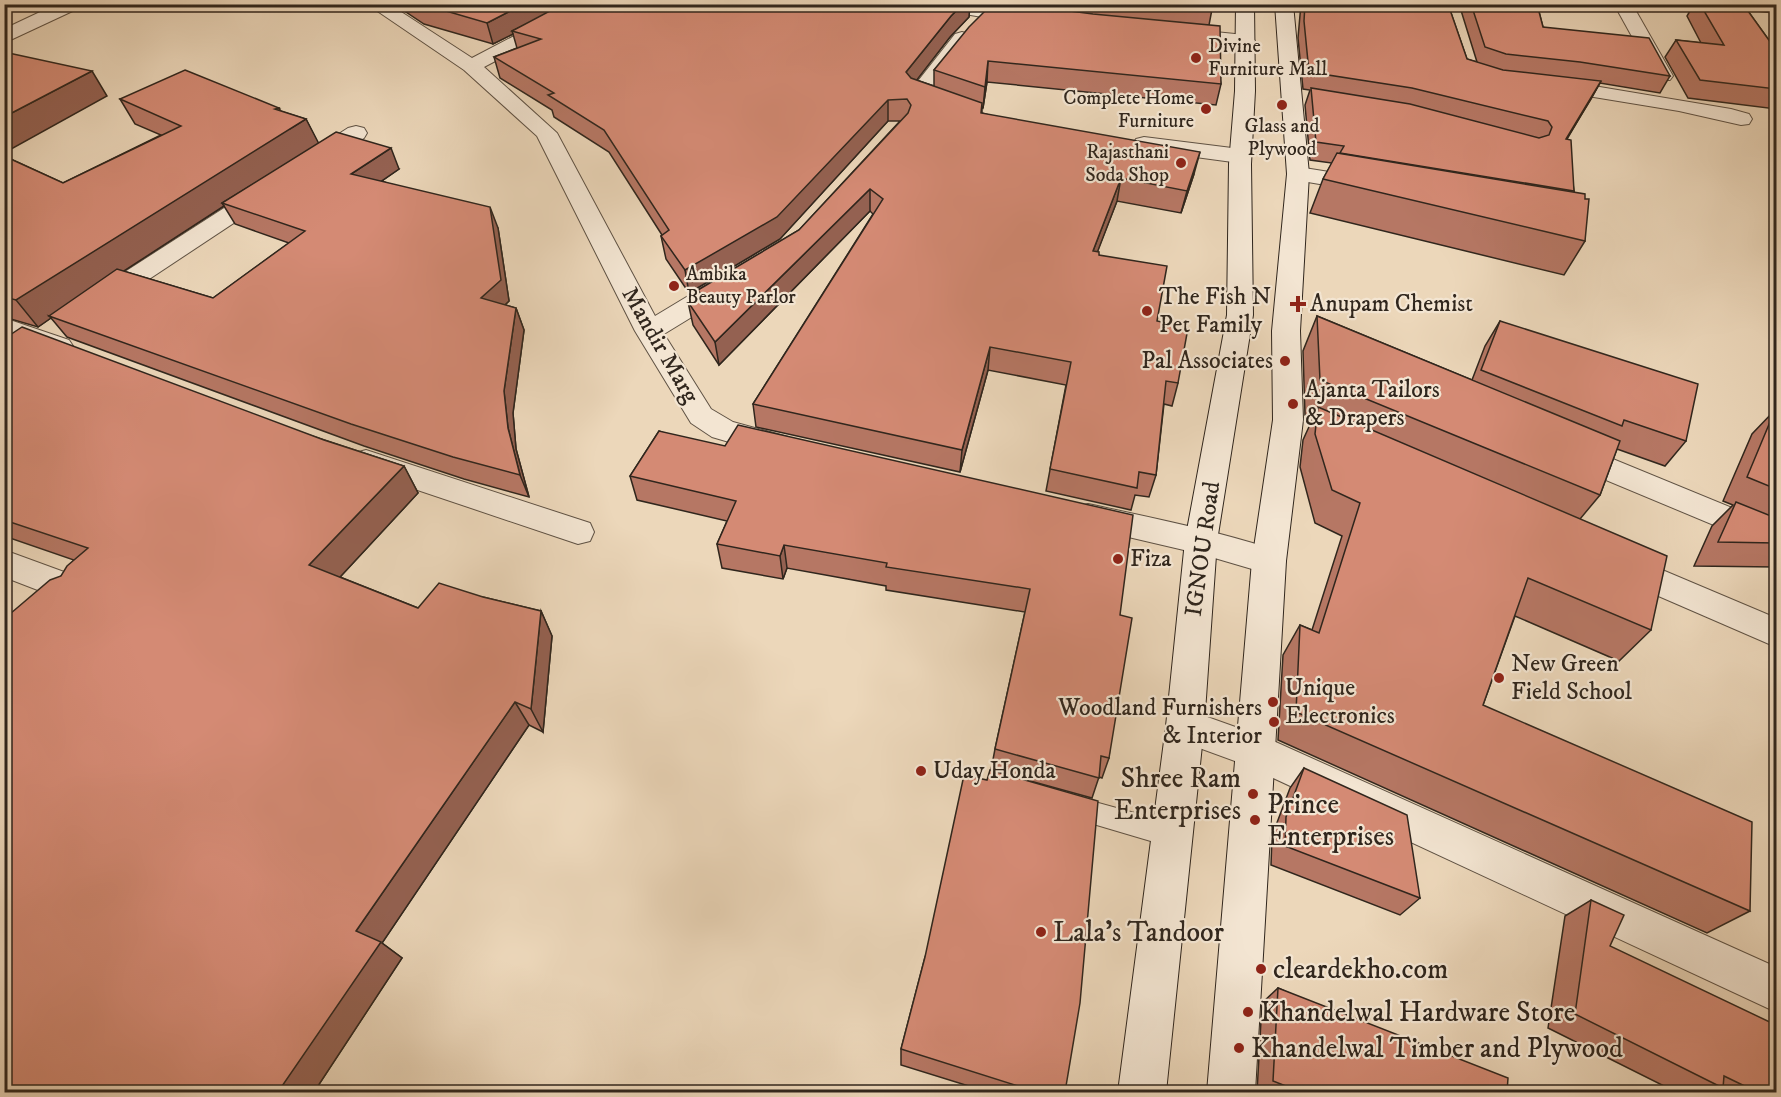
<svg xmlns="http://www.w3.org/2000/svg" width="1781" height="1097" font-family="'IM FELL DW Pica',serif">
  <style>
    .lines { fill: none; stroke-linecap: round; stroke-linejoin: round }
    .lane-casing { stroke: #5f5244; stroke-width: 2 }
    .street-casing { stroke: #5f5244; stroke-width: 2 }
    .secondary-casing { stroke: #30261d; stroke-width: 2 }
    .lane { fill: #f3e5d2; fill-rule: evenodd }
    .street { fill: #f3e5d2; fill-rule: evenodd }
    .secondary { fill: #f3e5d2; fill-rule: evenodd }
    .wall { fill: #b67764; stroke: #30261d; stroke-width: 1.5; fill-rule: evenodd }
    .shaded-wall { fill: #946151; stroke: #30261d; stroke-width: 1.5 }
    .building { fill: #d48a74; stroke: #30261d; stroke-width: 1.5 }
    .poi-dot { fill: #8f2418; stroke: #f3e5d2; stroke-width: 2 }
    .labels { text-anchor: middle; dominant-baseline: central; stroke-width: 4.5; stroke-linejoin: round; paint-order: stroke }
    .far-poi-label { font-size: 20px; fill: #30261d; stroke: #f3e5d2; text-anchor: start }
    .poi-label { font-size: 24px; fill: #30261d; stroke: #f3e5d2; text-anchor: start }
    .street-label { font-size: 24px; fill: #30261d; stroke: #f3e5d2 }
    .near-poi-label { font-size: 28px; fill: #30261d; stroke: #f3e5d2; text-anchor: start }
  </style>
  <rect width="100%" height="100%" fill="#ecd7ba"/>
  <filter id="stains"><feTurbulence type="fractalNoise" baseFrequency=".00333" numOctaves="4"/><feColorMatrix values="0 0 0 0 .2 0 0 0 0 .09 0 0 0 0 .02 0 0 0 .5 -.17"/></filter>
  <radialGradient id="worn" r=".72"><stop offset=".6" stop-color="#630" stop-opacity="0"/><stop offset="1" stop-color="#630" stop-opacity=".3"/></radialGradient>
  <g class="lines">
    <defs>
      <polygon id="lane" points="1073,796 1171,823 1180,827 1183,835 1180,843 1171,847 1073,818 1065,815 1061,807 1065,799"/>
      <g id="street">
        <polygon points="57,4 82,4 79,8 4,43 4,29"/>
        <polygon points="367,4 389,4 472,58 575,4 599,4 596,8 484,67 557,133 655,316 718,278 727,276 736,278 740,284 736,290 664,334 711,409 733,422 788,437 792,445 788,453 777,456 712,437 691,423 635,331 537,136 464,70"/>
        <polygon points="927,4 973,4 1028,13 1035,15 1037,19 1035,23 1028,25 936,9"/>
        <polygon points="1614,4 1632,4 1673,76 1670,80 1656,80"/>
        <polygon points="1732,4 1776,4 1776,13 1741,9"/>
        <polygon points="1175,28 1245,35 1252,37 1255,41 1252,45 1245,47 1168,38 1165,34 1168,30"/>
        <path d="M 962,32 L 969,34 L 972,38 L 930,92 L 953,102 L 957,106 L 953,110 C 941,114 915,105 908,94 L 911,90 L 955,34 Z"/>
        <polygon points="1552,79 1731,109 1749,114 1752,119 1749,124 1741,125 1679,111 1545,89 1542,85 1545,81"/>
        <polygon points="356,126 364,128 367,133 364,138 322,165 314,167 306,165 303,160 306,155 348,128"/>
        <polygon points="1144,137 1240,149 1248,151 1251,156 1248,161 1240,163 1136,149 1133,144 1136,139"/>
        <polygon points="1298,167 1367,178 1375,180 1379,185 1375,190 1367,192 1290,179 1287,174 1290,169"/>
        <polygon points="268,183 276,185 280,190 276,195 107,307 98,309 89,307 85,301 89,295 260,185"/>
        <polygon points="4,318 69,340 73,346 69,352 59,355 4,336"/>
        <polygon points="1569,441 1776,526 1776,551 1558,460 1554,452 1558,444"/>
        <polygon points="366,450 590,523 594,532 590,541 578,544 355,469 351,461 355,453"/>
        <path d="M 1088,504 C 1153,518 1218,531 1281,552 L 1286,561 L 1281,570 L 1269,574 L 1201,554 L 1077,525 L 1072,516 L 1077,507 Z"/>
        <polygon points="4,550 86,580 91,590 86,600 74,604 4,577"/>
        <polygon points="1622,553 1776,618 1776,647 1610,575 1605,566 1610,557"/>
        <polygon points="1185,709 1269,739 1776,967 1776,1012 1243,764 1172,738 1166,726 1172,714"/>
      </g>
      <g id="secondary">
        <polygon points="1236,4 1254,4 1255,91 1251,164 1253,315 1217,541 1204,726 1166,1092 1118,1092 1166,726 1185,541 1227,315 1229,164 1235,91"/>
        <polygon points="1275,4 1293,4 1309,174 1300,331 1303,420 1286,561 1255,1092 1207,1092 1252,561 1273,420 1272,331 1287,174"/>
      </g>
    </defs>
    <use href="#lane" class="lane-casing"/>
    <use href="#street" class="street-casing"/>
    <use href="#secondary" class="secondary-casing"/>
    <use href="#lane" class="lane"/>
    <use href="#street" class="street"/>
    <use href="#secondary" class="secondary"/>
  </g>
  <g class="wall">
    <polygon points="394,4 970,4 969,17 950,37 916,80 934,86 934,70 991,5 990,4 1213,4 1209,25 1221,84 1216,105 987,82 983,108 982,107 982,113 1194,174 1181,213 1117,201 1097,252 1099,255 1157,321 1178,383 1172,406 1164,404 1156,475 1149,497 1135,495 1131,510 1046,491 1066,385 988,370 960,472 756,427 753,404 873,214 870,211 719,365 693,325 688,302 699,295 698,290 799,230 900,121 888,121 780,239 689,293 666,259 661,236 662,235 609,152 554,117 552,110 500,78 494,57 517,48 513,34 493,44 424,24"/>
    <polygon points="1301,4 1448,4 1467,59 1477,62 1459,4 1537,4 1543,27 1670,76 1660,93 1600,83 1567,139 1574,191 1585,241 1564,275 1310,213 1323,179 1332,163 1310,160 1305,105 1310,90 1303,89 1298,38"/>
    <polygon points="1694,4 1743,4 1776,50 1776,109 1688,98 1665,57 1676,40 1701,43 1687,16"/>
    <path d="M 120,99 L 279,108 L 280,111 L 306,119 L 318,143 L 399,169 L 382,181 L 498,228 L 509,301 L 505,305 L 516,308 L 524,330 L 513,413 L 516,449 L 529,497 L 464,479 L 364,446 L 67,337 L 51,318 L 38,327 L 4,317 L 4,156 L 63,183 L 161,135 L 135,124 ZM 224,206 L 235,224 L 289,243 L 213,298 L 123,271 Z"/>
    <polygon points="1317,316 1472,380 1485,346 1500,321 1686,441 1665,466 1617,449 1600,495 1580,519 1651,630 1619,661 1515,616 1483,705 1750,911 1707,933 1278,740 1283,655 1300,625 1312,630 1342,536 1315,523 1300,467 1303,440 1313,418 1305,415 1303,351"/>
    <polygon points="4,332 8,336 404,466 418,493 340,577 418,608 483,597 541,611 552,636 543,732 529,725 382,943 402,958 314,1092 61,576 74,560 4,536"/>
    <polygon points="1775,410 1776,410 1776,567 1694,566 1712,526 1733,505 1723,501 1752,434"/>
    <polygon points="659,431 1120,615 1109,758 1102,778 1099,777 1092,798 991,770 995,749 1025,612 886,590 886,586 787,568 783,579 722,568 717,544 727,521 637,500 630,476"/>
    <polygon points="1304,768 1420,898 1400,915 1271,865 1272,836 1290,788"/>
    <polygon points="1591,900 1610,946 1776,1092 1676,1092 1548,1028 1565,916"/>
    <polygon points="925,957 1065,1092 988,1092 901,1065 901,1049"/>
    <polygon points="1278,988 1507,1092 1257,1092 1262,1003"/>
  </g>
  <g class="shaded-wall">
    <polygon points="4,4 23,4 4,13"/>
    <polygon points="524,4 569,4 512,31 513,34 493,44 487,23"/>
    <polygon points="963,4 970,4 969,17 950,37 906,94 906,72 951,16"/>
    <polygon points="988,61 987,82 983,108 985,87"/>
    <polygon points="92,71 107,96 4,153 4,117"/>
    <polygon points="1601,81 1591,99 1556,156 1566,139"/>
    <polygon points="888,100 888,121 780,239 689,293 685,270"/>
    <polygon points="279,108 290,129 306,119 319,144 222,203 224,206 53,317 49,316 51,318 38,327 16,300 275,109"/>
    <polygon points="391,148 399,169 361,195 351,174"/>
    <polygon points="1200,152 1194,174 1181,213 1187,191"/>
    <polygon points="1121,178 1117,201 1089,274 1093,251"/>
    <polygon points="870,189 870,211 719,365 715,342"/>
    <polygon points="490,207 498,228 509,301 489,320 481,298"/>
    <polygon points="516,308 524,330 513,413 516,449 529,497 520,475 508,428 504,391"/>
    <polygon points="4,332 14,342 4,349"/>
    <polygon points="990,347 988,370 960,472 962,450"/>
    <polygon points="404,466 418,493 328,590 309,565"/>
    <polygon points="784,545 787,568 783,579 780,556"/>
    <polygon points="541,611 552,636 543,732 531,709"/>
    <polygon points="515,702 529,725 382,943 402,958 314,1092 278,1092 356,931"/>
  </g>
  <g class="building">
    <polygon points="422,4 524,4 487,23"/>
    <polygon points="563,4 963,4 951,16 906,72 911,78 982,103 981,113 1200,152 1187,191 1121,178 1093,251 1099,252 1099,255 1167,266 1157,321 1188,328 1178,383 1166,381 1156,475 1139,472 1137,488 1050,469 1071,362 990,347 962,450 753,404 883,199 870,189 715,342 688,302 701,294 698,290 799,230 908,113 911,105 907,99 888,100 777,217 685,270 661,236 669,230 604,130 548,95 554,93 494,57 541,39 512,31"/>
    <polygon points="992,4 1016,4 1093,14 1220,26 1221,84 988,61 985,87 934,70 969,27"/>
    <polygon points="1165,4 1213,4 1213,9"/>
    <polygon points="1305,4 1448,4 1467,59 1503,70 1601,81 1566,139 1571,140 1574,191 1340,153 1344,146 1316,142 1311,88 1410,104 1539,138 1549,135 1552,127 1548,121 1412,88 1309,72 1304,21"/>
    <polygon points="1471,4 1537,4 1543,27 1649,38 1670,76 1580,62 1506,54 1485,47"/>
    <polygon points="1700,4 1743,4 1776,50 1776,89 1700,80 1676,40 1724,45"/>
    <polygon points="4,52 92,71 4,117"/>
    <polygon points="185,70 279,108 275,109 306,119 16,300 4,297 4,156 63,183 181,126 120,99"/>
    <polygon points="336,132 391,148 351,174 490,207 501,280 481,298 516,308 504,391 508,428 520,475 453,457 351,424 49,316 117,269 213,298 305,231 222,203"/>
    <polygon points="1337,153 1585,194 1585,199 1589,199 1585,241 1323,179"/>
    <polygon points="1317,316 1620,441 1600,495 1320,380"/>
    <polygon points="1500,321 1698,384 1686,441 1624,420 1622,426 1481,370"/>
    <polygon points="22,327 324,440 404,466 309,565 418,608 439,583 483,597 541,611 531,709 515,702 356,931 381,942 278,1092 4,1092 4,619 50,580 61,576 67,566 88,548 4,520 4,339"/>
    <polygon points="1318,407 1667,556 1651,630 1528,578 1483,705 1752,822 1750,911 1296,712 1300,625 1319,633 1360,503 1332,490 1315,434"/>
    <polygon points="1775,410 1776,410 1776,489 1747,477"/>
    <polygon points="738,425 1133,515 1120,615 1132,618 1109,758 1101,756 1099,778 995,749 1030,589 886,567 887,563 784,545 780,556 717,544 736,501 630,476 659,431 725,446"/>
    <polygon points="1736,502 1776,518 1776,543 1718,542"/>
    <polygon points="1304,768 1407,815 1420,898 1285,846 1286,817"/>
    <polygon points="990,770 1098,801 1080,1003 1065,1092 1037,1092 901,1049 925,957 964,775 987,780"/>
    <polygon points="1591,900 1624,915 1610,946 1776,1025 1776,1092 1757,1092 1724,1076 1723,1088 1575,1014"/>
    <polygon points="1278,988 1508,1078 1507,1092 1301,1092 1273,1081"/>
  </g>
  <g class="poi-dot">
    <circle cx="1196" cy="58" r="6"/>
    <circle cx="1282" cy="105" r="6"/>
    <circle cx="1206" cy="109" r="6"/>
    <circle cx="1181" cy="163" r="6"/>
    <circle cx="674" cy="286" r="6"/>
    <path d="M1295 295h6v6h6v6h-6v6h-6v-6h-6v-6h6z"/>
    <circle cx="1147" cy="311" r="6"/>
    <circle cx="1285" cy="361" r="6"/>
    <circle cx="1293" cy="404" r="6"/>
    <circle cx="1118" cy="559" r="6"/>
    <circle cx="1499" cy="678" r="6"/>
    <circle cx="1273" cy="702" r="6"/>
    <circle cx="1274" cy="722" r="6"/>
    <circle cx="921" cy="771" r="6"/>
    <circle cx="1253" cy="794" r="6"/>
    <circle cx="1255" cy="820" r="6"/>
    <circle cx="1041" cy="932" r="6"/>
    <circle cx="1261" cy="969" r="6"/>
    <circle cx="1248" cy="1012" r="6"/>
    <circle cx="1239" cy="1048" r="6"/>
  </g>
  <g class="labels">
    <g class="far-poi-label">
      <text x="1208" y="46">Divine<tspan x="1208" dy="23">Furniture Mall</tspan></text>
      <text x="1194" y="98" text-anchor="end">Complete Home<tspan x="1194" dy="23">Furniture</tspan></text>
      <text x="1282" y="126" text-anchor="middle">Glass and<tspan x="1282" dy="23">Plywood</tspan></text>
      <text x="1169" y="152" text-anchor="end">Rajasthani<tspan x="1169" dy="23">Soda Shop</tspan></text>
      <text x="686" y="274">Ambika<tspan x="686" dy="23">Beauty Parlor</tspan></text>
    </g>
    <g class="poi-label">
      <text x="1159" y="297">The Fish N<tspan x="1159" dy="28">Pet Family</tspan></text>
      <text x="1310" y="304">Anupam Chemist</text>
      <text x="1273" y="361" text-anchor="end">Pal Associates</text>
      <text x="1305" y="390">Ajanta Tailors<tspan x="1305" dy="28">&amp; Drapers</tspan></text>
      <text x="1130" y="559">Fiza</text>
      <text x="1511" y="664">New Green<tspan x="1511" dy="28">Field School</tspan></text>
      <text x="1285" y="688">Unique<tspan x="1285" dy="28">Electronics</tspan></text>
      <text x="1262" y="708" text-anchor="end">Woodland Furnishers<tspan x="1262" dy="28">&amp; Interior</tspan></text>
      <text x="933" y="771">Uday Honda</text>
    </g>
    <g class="street-label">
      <text transform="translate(660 345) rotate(60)">Mandir Marg</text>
      <text transform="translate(1203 549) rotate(-82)">IGNOU Road</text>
    </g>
    <g class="near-poi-label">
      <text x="1241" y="778" text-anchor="end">Shree Ram<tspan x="1241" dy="32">Enterprises</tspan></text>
      <text x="1267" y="804">Prince<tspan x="1267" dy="32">Enterprises</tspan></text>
      <text x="1053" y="932">Lala's Tandoor</text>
      <text x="1273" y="969">cleardekho.com</text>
      <text x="1260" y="1012">Khandelwal Hardware Store</text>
      <text x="1251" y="1048">Khandelwal Timber and Plywood</text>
    </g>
  </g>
  <rect width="1781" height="1097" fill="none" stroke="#ecd7ba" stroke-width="24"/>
  <rect x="6" y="6" width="1769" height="1085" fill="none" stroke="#30261d" stroke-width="3"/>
  <rect x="12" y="12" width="1757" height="1073" fill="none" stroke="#30261d" stroke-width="1.5"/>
  <rect width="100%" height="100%" filter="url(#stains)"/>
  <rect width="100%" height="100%" fill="url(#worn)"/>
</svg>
